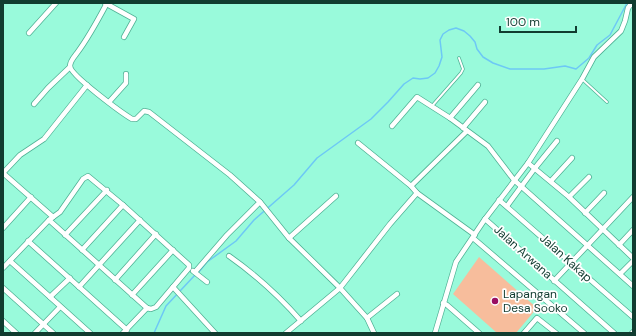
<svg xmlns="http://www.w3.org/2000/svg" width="636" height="336" font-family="'DM Sans',sans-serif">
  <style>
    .green { fill: #f7bd9c }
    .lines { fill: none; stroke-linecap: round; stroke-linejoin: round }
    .stream { stroke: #6dc8f5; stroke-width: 1.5 }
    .service-casing { stroke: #50b295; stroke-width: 3.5 }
    .minor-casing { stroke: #50b295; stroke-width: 6 }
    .service { stroke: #fff; stroke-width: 2 }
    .minor { stroke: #fff; stroke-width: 4.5 }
    .poi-dot { fill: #990f62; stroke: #fff; stroke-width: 1.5 }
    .labels { text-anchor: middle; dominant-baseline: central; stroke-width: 3.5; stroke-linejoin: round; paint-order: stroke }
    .street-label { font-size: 12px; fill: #113c30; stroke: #fff }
    .poi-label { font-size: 12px; fill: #113c30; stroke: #fff; text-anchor: start }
  </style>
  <rect width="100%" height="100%" fill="#99fadb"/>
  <polygon class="green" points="479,257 537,308 516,333 497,333 453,294"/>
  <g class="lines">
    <g class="stream">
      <polyline points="198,273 207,262 236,241 254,220 294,185 317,158 371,119 388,102 404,84 413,78 420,79 428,78 435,73 439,66 442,57 440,40 443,34 449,30 456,28 464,31 470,36 475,42 477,49 483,57 493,63 510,69 544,69 565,66 576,69 589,58 597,45 610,35 627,3"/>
      <polyline points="154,333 166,306 195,275"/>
    </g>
    <defs>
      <g id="service">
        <polyline points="583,80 607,102"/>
        <polyline points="432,106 461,73 463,69 459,58"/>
      </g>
      <g id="minor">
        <polyline points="105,3 134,19 124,37"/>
        <path d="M 107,3 C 98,20 89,37 77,53 C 74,57 70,61 70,66 C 70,75 122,113 132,119 L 136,119 L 144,111 L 149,112 L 230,175 L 260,202 L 289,238 L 340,288 L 367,318 L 374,333"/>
        <polyline points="29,33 56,3"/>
        <polyline points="109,102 126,83 126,74"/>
        <polyline points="34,104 48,88 70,67"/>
        <polyline points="450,118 478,85"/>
        <polyline points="392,126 417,97 450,118 488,146 514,180 633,286"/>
        <polyline points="463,128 485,102"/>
        <polyline points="358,143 411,186 417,193 475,235"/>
        <polyline points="528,163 569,197 633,258"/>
        <polyline points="3,173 20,155 44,139 87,85"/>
        <polyline points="3,173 53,217"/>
        <polyline points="551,181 572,158"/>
        <polyline points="411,186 467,131"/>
        <polyline points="569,197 589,177"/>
        <polyline points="499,200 633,317"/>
        <polyline points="507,206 535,168 557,141"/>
        <polyline points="585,213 604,193"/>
        <polyline points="485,219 614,333"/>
        <polyline points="49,220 147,308"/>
        <polyline points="3,228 31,197"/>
        <polyline points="65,235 107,190"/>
        <polyline points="289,238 336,196"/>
        <polyline points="473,238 584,333"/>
        <polyline points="28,241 127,330"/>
        <polyline points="619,245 633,230"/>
        <polyline points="82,250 123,205"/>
        <path d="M 229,256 C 256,275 280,297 301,321"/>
        <polyline points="10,261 90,333"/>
        <polyline points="3,268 49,220 60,212 83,179 88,176 123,205 189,265 189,268 156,307 151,309 147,308 123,333"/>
        <polyline points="193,271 207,282"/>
        <polyline points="195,272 227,235 260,202"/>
        <polyline points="620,274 633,261"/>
        <polyline points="115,280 156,234"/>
        <polyline points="554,281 633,197"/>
        <polyline points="79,287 140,220"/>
        <polyline points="173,287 215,333"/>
        <polyline points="3,288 53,333"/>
        <polyline points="132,295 173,250"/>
        <polyline points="50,297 70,278"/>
        <polyline points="443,303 447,305 479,333"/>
        <polyline points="367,318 397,294"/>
        <polyline points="3,321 16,333"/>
        <polyline points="35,333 60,307"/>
        <polyline points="286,333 340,288 390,224 417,193"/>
        <polyline points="435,333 456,262 485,219 528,163 582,79 594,57 621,31 625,21 628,8 632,3"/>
        <polyline points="524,333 537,318 556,333"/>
        <polyline points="632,333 633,332"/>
      </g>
    </defs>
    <use href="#service" class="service-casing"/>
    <use href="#minor" class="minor-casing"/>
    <use href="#service" class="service"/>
    <use href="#minor" class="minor"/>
  </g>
  <circle class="poi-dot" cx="495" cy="301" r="4"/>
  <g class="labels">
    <g class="street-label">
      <text transform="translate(523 252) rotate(42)">Jalan Arwana</text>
      <text transform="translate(566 258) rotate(42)">Jalan Kakap</text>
    </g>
    <g class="poi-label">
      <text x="503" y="294">Lapangan<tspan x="503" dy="14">Desa Sooko</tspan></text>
    </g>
  </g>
  <rect width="636" height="336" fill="none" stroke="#113c30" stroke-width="8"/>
  <path d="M500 26v6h76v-6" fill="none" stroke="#113c30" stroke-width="2"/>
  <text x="506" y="26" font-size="12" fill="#113c30" stroke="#ffffff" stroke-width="3" paint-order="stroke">100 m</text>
</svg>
